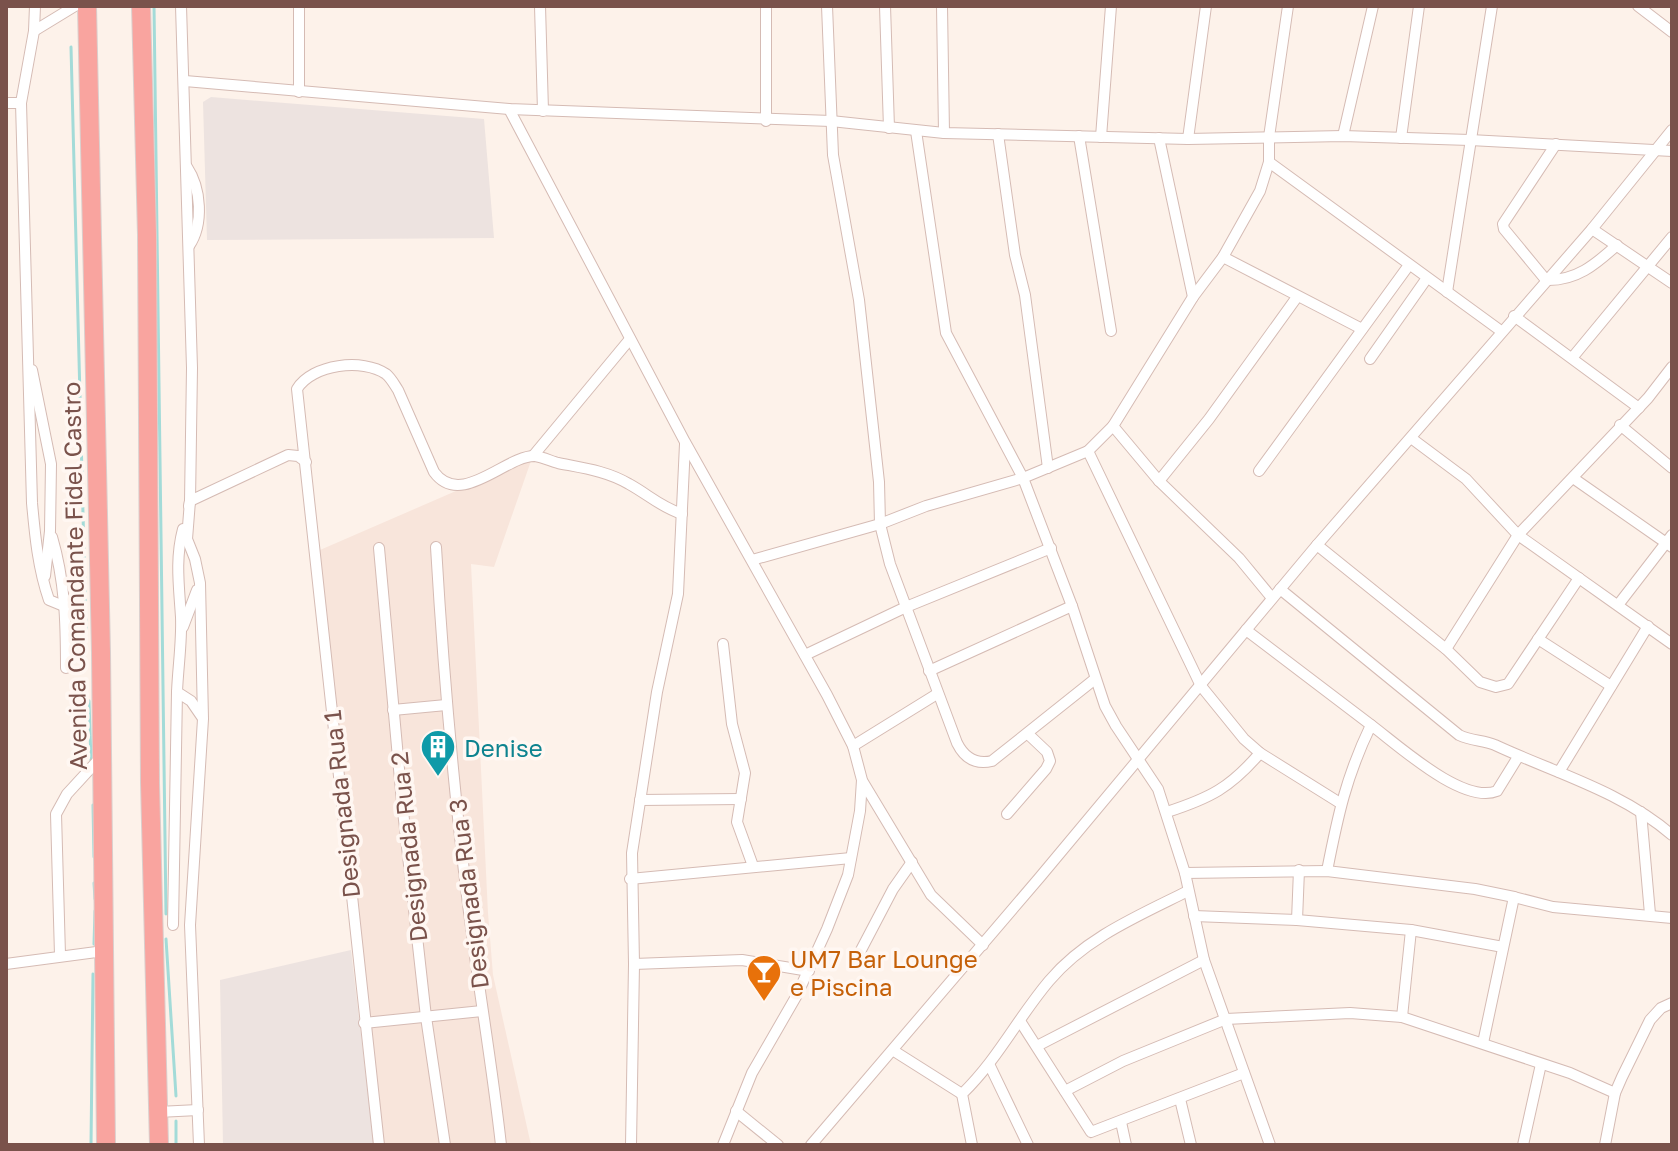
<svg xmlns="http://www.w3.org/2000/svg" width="1678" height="1151" font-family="'Golos Text',sans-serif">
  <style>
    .residential { fill: #f8e5db }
    .industrial { fill: #ede3e0 }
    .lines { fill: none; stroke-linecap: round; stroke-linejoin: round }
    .stream { stroke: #a3dbd8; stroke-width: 3 }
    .street-casing { stroke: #d5bbb4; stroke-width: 12 }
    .highway-casing { stroke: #dacfcd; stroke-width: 20 }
    .street { stroke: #fff; stroke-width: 10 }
    .highway { stroke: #f9a49f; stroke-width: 18 }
    .labels { text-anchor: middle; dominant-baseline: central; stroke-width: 7; stroke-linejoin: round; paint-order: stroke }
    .street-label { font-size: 24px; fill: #7a524b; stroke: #fff7f2 }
    .culture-label { font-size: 24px; fill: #0d838f; stroke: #fff7f2; text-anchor: start }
    .food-label { font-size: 24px; fill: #c56008; stroke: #fff7f2; text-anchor: start }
  </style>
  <rect width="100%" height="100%" fill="#fdf2ea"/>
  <polygon class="residential" points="532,458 494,567 471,564 488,913 493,975 531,1145 383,1145 364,1023 320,550"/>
  <g class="industrial">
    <polygon points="211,97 484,119 494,238 207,240 203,102"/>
    <polygon points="351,950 374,1145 223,1145 220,980"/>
  </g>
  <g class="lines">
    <g class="stream">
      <polyline points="154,6 166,914"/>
      <polyline points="71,47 86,631"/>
      <polyline points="89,701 91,761"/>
      <polyline points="93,805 94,857"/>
      <polyline points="94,883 95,899"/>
      <polyline points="166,939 176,1096"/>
      <polyline points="94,944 95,911"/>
      <polyline points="176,1121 176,1145"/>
      <polyline points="91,1145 93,974"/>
    </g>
    <defs>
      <g id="street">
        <path d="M 35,6 L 34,31 L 21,103 L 32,503 C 35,536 38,568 49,600 L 66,607"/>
        <polyline points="181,6 192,368 190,501 187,539 195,559 200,583 203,719 190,925 199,1145"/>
        <polyline points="299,6 299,92"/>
        <polyline points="540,6 543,111"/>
        <polyline points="766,6 766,121"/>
        <path d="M 827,6 L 833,155 L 859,300 L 879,482 L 880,524 L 890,564 L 957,743 C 964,757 975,765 992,761 L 1095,679"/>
        <polyline points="885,6 889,128"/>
        <polyline points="942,6 944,133"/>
        <polyline points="1638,6 1672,32"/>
        <polyline points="34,31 75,6"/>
        <polyline points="185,81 509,109 831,121 944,133 1188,139 1343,136 1470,140 1672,151"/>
        <polyline points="6,103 21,103"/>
        <polyline points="509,109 685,442 827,695 853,746 862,780 860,811 848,875 827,929 797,995 752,1073 723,1145"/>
        <polyline points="916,131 946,333 1023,478 1072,606 1105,706 1116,726 1158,789 1185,873 1204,960 1270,1145"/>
        <polyline points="998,134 1015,255 1025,295 1048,468"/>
        <polyline points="1079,136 1111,331"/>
        <polyline points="1343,136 1373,6"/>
        <polyline points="1101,137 1111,6"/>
        <polyline points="1159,138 1193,297"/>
        <polyline points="1401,138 1419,6"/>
        <polyline points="1188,139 1206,6"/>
        <path d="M 1556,144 L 1503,224 L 1504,229 L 1546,280 C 1576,281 1595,265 1617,245"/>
        <polyline points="1269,162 1501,331"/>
        <path d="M 187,167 C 201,188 204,224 189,246"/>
        <polyline points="1592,229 1672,283"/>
        <polyline points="1223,257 1362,329"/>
        <polyline points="1447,292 1492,6"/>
        <polyline points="1514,316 1639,408"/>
        <polyline points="1572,358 1672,237"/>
        <polyline points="1370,359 1427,278"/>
        <polyline points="32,370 51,464 50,531 45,576"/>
        <polyline points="1620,425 1672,468"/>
        <polyline points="1411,438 1466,479 1518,535 1672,644"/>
        <polyline points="1088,451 1201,686 1244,739 1260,753 1340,803"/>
        <polyline points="533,456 630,339"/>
        <polyline points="1259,471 1409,265"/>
        <polyline points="1573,478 1672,547"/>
        <polyline points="1159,481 1209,419 1297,297"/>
        <polyline points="189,506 190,501 288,455 298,456 306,462"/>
        <path d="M 183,529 C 175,559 179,586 181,617 C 182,642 178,667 177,692 L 191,701 L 202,717"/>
        <path d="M 52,537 C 65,581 66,622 66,668"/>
        <polyline points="1317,545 1446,649 1480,682 1496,687 1508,684 1579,578"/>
        <path d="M 436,547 C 443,666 453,785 468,904 C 478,985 492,1064 501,1145"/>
        <polyline points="379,548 402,802 426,1017 445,1145"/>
        <polyline points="752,560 880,524 926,506 1023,478 1088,451 1113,426"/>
        <path d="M 1280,589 L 1459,735 C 1471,741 1483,740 1495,745 C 1555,773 1621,791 1672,835"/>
        <polyline points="1272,598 1239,558 1159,481 1113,426 1193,297 1223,257 1260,191 1269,162 1269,137 1288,6"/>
        <polyline points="1618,605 1672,535"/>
        <polyline points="183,627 197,590"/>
        <path d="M 1246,630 L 1371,725 C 1346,777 1338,815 1327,871"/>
        <polyline points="1538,639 1611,686"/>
        <polyline points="723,644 732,724 745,773 737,822 753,866"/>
        <polyline points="1446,649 1518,535 1648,398 1672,367"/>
        <polyline points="805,655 906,607 1051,548"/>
        <polyline points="929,671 1072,606"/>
        <polyline points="393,710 446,705"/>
        <path d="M 1371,725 C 1398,745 1463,805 1497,791 L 1518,757"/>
        <polyline points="853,746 937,694"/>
        <polyline points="1559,772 1648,626"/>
        <polyline points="863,782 931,895 983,945"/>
        <polyline points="640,800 741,799"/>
        <path d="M 1167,812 C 1210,798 1230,788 1260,753"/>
        <polyline points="1641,812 1650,914"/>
        <polyline points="1007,814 1046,769 1050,761 1047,752 1028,734"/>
        <polyline points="1185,873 1327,871 1475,889 1514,897 1483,1043"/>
        <polyline points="630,879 851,858"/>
        <polyline points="1514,897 1553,907 1672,918"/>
        <polyline points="1194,916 1297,920 1411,930 1503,947"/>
        <polyline points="1297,920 1299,870"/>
        <polyline points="173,925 177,692"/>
        <polyline points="860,952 893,889 912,862"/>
        <polyline points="60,955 56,814 67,794 101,757"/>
        <polyline points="6,964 104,951"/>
        <polyline points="634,964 742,960 809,971"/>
        <polyline points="1402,1017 1411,930"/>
        <polyline points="1020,1021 1091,1132 1244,1073"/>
        <polyline points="364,1023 482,1011"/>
        <polyline points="1037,1046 1204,960"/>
        <polyline points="894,1051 962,1094"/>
        <polyline points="990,1066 1028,1145"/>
        <polyline points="1065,1091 1123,1061 1226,1019 1350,1013 1402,1017 1570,1073 1615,1093"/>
        <polyline points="1180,1099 1191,1145"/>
        <polyline points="736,1111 778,1145"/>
        <polyline points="158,1112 198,1110"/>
        <polyline points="1121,1122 1126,1145"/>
        <path d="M 379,1145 L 297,389 C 312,364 363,358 386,374 C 391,378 394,384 398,390 L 434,472 C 461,509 506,455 535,456 C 542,457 551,461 558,463 C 583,468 607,471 629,484 C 649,495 659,506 682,514"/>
        <polyline points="631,1145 634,964 632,853 657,692 678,594 685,444"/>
        <polyline points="811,1145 1040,877 1317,545 1592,229 1672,130"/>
        <path d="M 972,1145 L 962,1094 C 998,1059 1017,1019 1049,981 C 1085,938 1138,916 1188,891"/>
        <polyline points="1523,1145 1541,1064"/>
        <polyline points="1605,1145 1615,1093 1622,1077 1650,1020 1661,1008 1672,1003"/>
      </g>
      <g id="highway">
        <polyline points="87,6 101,653 106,1145"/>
        <polyline points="141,6 147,235 150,783 159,1145"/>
      </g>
    </defs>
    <use href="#street" class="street-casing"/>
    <use href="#highway" class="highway-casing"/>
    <use href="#street" class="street"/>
    <use href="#highway" class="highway"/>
  </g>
  <defs>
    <symbol id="building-pin" viewBox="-11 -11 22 30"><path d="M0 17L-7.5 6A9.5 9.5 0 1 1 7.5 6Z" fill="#0f9aa8" stroke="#fff7f2"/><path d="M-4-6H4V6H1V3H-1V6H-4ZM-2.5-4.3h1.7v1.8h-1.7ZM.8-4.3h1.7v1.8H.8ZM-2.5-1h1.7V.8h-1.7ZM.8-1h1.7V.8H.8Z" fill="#fff"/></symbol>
    <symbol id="bar-pin" viewBox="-11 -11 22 30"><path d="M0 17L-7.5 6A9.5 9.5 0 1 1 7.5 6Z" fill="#e8710a" stroke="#fff7f2"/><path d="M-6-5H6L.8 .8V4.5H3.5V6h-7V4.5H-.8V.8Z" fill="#fff"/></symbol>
  </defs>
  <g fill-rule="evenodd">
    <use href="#building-pin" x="418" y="727" width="40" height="54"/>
    <use href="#bar-pin" x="744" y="952" width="40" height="54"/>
  </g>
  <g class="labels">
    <g class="street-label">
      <text transform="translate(74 576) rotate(-91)">Avenida Comandante Fidel Castro</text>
      <text transform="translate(341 804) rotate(-96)">Designada Rua 1</text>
      <text transform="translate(408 847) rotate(-96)">Designada Rua 2</text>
      <text transform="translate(468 894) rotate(-97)">Designada Rua 3</text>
    </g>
    <g class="culture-label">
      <text x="464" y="747">Denise</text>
    </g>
    <g class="food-label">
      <text x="790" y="958">UM7 Bar Lounge<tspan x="790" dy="28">e Piscina</tspan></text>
    </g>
  </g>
  <rect width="1678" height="1151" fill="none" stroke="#7a524b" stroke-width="16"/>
</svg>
